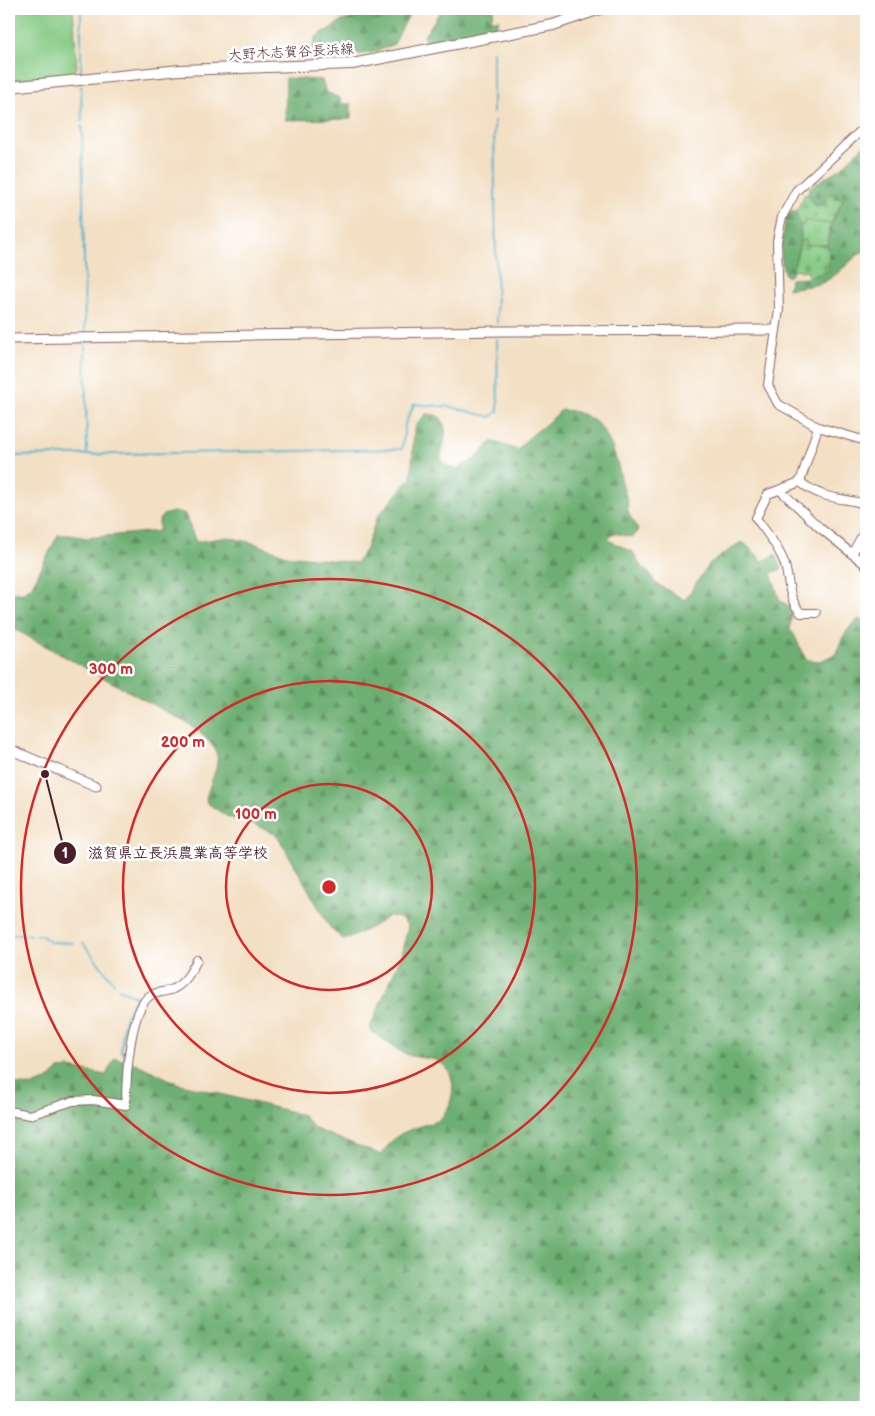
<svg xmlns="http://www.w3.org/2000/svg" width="875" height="1416" font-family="'Balsamiq Sans','Klee One',sans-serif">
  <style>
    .grass { fill: url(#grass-tufts); stroke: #687558 }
    .forest { fill: url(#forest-firs); stroke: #5c674e }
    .cemetery { fill: url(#cemetery-stones); stroke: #687558 }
    .garden { fill: #87cb85; stroke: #687558 }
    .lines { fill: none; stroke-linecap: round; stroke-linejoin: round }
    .stream { stroke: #4fb2ce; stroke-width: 2 }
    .minor-casing { stroke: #856260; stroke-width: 10 }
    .tertiary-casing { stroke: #856260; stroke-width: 11 }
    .secondary-casing { stroke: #856260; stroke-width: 12 }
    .minor { stroke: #fff; stroke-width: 8 }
    .tertiary { stroke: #fff; stroke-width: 9 }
    .secondary { stroke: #fff; stroke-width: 10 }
    .ring { fill: none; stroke: #d62828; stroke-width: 2.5 }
    .labels { text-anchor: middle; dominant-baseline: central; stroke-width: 5; stroke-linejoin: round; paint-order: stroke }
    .street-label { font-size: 14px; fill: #4a1f2b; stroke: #fff }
    .centre { fill: #d62828; stroke: #fff; stroke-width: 2.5 }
    .ring-label { font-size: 15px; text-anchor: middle; font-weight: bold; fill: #d62828; stroke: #fff; stroke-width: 5; stroke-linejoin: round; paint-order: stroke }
    .leader { fill: none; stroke: #4a1f2b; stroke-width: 2 }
    .callout-dot { fill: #4a1f2b; stroke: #fff; stroke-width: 2 }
    .mark-label { font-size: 15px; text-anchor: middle; font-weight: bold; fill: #fff }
    .callout-label { font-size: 15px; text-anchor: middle; font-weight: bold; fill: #4a1f2b; stroke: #fff; stroke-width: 5; stroke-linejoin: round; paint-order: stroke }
  </style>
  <defs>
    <pattern id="grass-tufts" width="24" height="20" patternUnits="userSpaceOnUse" patternTransform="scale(1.25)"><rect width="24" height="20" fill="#87cb85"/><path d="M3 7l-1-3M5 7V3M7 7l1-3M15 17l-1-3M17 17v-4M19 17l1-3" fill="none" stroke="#76ae73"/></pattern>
    <pattern id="forest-firs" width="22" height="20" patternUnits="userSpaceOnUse" patternTransform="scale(1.25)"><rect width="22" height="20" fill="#6daf72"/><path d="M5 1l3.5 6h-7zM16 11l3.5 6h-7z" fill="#5c8e5e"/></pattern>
    <pattern id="cemetery-stones" width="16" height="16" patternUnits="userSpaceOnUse" patternTransform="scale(1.25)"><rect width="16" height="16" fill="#87cb85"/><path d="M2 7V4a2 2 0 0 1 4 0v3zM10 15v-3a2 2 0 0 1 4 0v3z" fill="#76ae73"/></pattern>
  </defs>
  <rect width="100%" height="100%" fill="#fff"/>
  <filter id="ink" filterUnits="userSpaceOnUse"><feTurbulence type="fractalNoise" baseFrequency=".02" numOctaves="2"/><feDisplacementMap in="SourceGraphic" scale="10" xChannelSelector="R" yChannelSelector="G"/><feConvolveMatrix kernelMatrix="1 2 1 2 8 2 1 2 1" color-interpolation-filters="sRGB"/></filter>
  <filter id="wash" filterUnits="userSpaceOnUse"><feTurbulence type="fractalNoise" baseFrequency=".0096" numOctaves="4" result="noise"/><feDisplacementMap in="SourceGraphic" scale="20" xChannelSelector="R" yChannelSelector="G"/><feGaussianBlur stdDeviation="1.12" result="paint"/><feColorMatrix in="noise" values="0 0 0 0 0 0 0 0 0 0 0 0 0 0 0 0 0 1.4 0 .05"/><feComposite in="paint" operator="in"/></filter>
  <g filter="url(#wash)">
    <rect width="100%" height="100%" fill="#f3dfc3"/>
    <polygon class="grass" points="804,219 831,224 827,239 828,245 806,245 805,240 801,241 800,225 804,225"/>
    <g class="forest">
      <polygon points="371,9 412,9 394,44 376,52 314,61 313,48 316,37 342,21 361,16"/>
      <polygon points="442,9 494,9 491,20 499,20 495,31 425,44 424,36"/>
      <polygon points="286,78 322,80 326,92 340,98 341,104 351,104 351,119 285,120"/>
      <path d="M 866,143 L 866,249 C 850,259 837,278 819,284 C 809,287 798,287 788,289 L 790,279 L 808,278 L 829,250 C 826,231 835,217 843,200 L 835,196 L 836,194 L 824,204 L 815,206 C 809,200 806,195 810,187 L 841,168 Z"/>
      <path d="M 793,211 C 809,228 796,255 792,274 L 787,277 C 777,268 784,228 787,215 Z"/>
      <path d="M 561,410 C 610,411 615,455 625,494 C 630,501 626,507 629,514 C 632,521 637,523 638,532 L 632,537 L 613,533 L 608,540 L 633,552 L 640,565 L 651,575 L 655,583 L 685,600 L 709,564 L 741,542 L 744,543 L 763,561 L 776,554 L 782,569 L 771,573 L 780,601 L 790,606 L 792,612 L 790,630 C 799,638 798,651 808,660 L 820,661 L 836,654 C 840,642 848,625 859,619 L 866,625 L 866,1407 L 9,1407 L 9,1082 C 29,1089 46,1085 59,1069 L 70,1068 L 106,1075 L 115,1058 L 137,1064 L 177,1083 L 292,1112 L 303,1116 L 315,1129 L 382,1155 C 394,1133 404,1132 427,1124 C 432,1123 438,1122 441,1118 C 454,1105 459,1075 441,1063 C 431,1056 419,1059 408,1055 C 396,1050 384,1039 372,1032 L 370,1027 L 402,954 L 408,926 L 400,918 L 389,916 C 374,926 360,934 344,940 L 331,929 L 277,835 L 256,825 L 228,817 L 207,803 L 206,798 C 219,756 228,756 192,726 L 16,630 L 9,628 L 9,592 C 18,594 25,593 32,586 L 58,535 L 70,535 L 86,538 L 159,531 L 159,520 L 163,515 L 174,512 L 185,514 L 196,542 L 228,537 L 253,543 L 287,555 L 356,563 L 366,549 L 377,517 L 411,478 L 414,430 L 418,422 L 426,414 C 436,415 441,415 444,425 C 451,447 426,463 457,469 L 478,457 L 492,441 L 518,450 C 529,434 548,425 561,410 Z"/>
    </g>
    <g class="cemetery">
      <polygon points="805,194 808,195 815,206 824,204 829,194 836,194 835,197 843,200 831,224 804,220 804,225 800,225 795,213"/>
      <polygon points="806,240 806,245 828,245 829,270 808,278 808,272 793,269 801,241"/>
    </g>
    <polygon class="garden" points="13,9 73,9 77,68 68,75 9,80 9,16"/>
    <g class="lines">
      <g class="stream">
        <polyline points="81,9 81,76"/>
        <polyline points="627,13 634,9"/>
        <polyline points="493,51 493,113"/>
        <polyline points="81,86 82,121"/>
        <polyline points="494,121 497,324"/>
        <polyline points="82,126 85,333"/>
        <polyline points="85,344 87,454"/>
        <polyline points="9,456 402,449 405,424 414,404 451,407 491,417 498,411 497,339"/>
        <polyline points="9,934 30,935"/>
        <polyline points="36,935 41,935 50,942 73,943"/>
        <polyline points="83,943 114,983"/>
        <polyline points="118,989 136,996 124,1022 121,1051 127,1057"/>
      </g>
    </g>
  </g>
  <g filter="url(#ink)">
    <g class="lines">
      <defs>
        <g id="minor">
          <polyline points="866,126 796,191 782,217 777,241 779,310 768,385 778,404 818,427 866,441"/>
          <path d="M 800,482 C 823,500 839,497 866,504"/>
          <polyline points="780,490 820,528 866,565"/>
          <polyline points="852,554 866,528"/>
          <path d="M 816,613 L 801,613 C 787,598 790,580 784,562 C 778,546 766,532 756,518 L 768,494 L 800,482 L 818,427"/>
          <path d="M 9,1111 L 30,1115 L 73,1101 L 93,1100 L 126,1105 C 126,1081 129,1008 151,995 C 157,992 166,992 173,989 C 185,983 191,972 197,960"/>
        </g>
        <g id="tertiary">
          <polyline points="9,339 502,331 775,330"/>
          <polyline points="9,749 96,786"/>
        </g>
        <polyline id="secondary" points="9,87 180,70 352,64 553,25 600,9"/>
      </defs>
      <use href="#minor" class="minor-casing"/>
      <use href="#tertiary" class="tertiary-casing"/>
      <use href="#secondary" class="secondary-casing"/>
      <use href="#minor" class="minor"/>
      <use href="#tertiary" class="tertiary"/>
      <use href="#secondary" class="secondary"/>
    </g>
  </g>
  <g class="ring">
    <circle cx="329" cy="887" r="103"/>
    <circle cx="329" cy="887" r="206"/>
    <circle cx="329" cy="887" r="308"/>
  </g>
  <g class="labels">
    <g class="street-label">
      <text transform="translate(291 52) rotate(-3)">大野木志賀谷長浜線</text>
    </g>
  </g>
  <circle cx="329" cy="887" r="8" class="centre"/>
  <g class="ring-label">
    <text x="111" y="674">300 m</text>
    <text x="183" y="747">200 m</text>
    <text x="256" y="819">100 m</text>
  </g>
  <path class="leader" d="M45 774L65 853"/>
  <g class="callout-dot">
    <circle cx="45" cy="774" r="5"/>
    <circle cx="65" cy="853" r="12"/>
  </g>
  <g class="mark-label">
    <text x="65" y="858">1</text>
  </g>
  <g class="callout-label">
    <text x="178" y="858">滋賀県立長浜農業高等学校</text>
  </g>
  <rect width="875" height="1416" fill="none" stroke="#fff" stroke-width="30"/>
</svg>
